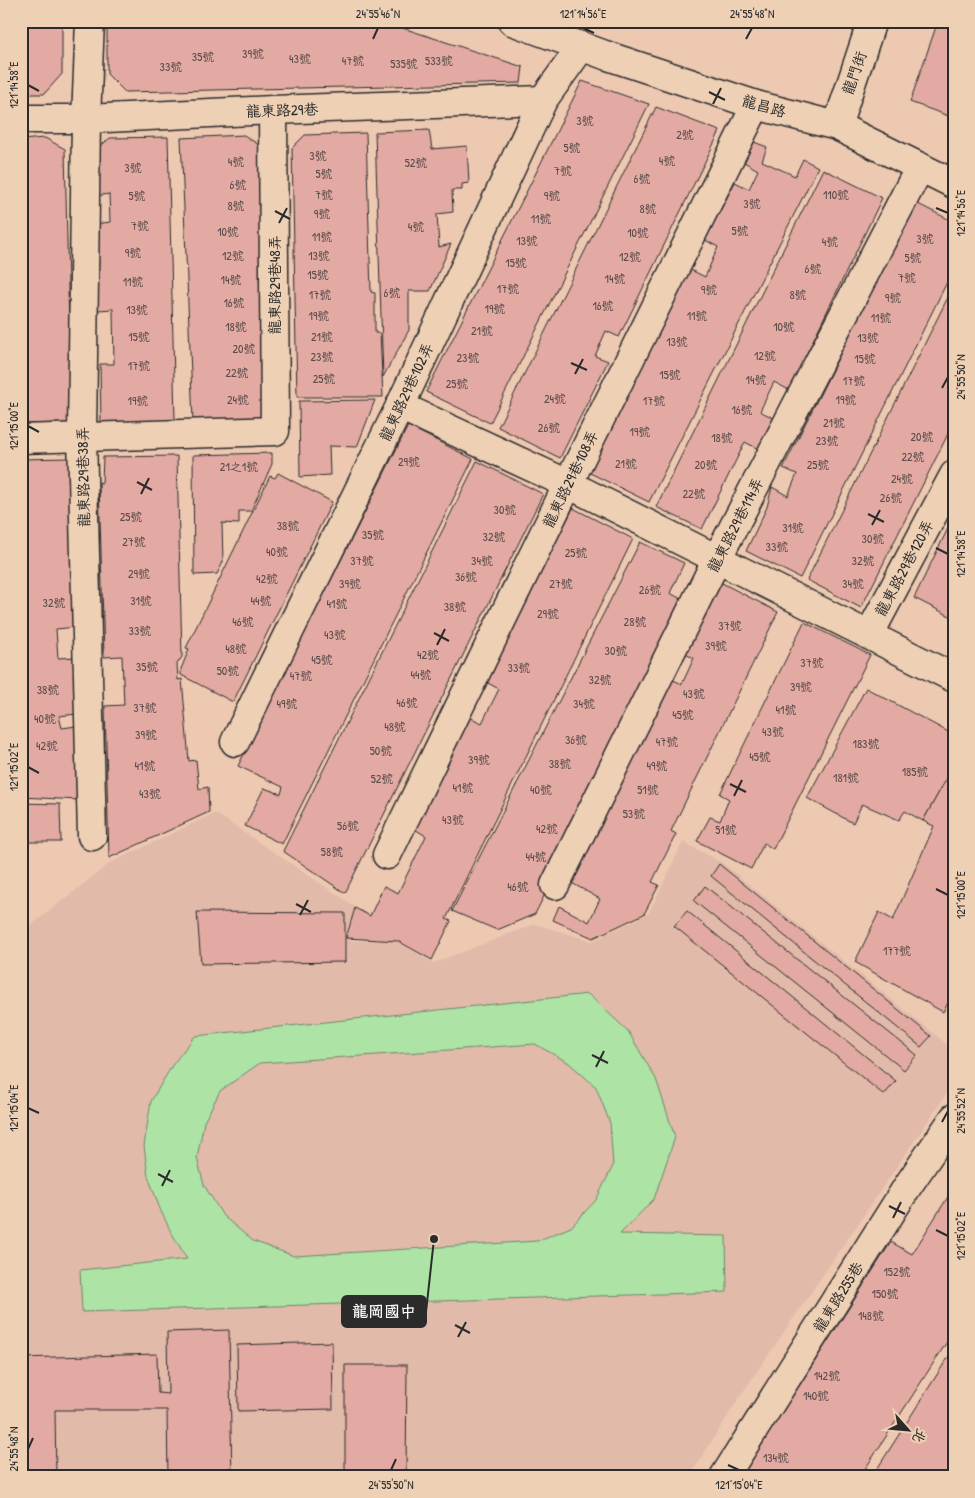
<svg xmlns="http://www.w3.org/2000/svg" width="975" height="1498" font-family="'Patrick Hand','LXGW WenKai TC',sans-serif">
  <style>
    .built { fill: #e2baa9 }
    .green { fill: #ade3a5; stroke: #6c8768; fill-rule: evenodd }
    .building { fill: #e3aaa3; stroke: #2b2b2b }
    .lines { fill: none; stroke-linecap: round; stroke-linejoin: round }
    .minor-casing { stroke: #2b2b2b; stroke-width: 31 }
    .minor { stroke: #eed0b5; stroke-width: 28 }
    .ticks { fill: none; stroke: #2b2b2b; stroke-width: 2 }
    .labels { text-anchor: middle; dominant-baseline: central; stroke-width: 4.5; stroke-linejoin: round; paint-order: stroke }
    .number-label { font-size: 12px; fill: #594b49 }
    .street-label { font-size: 15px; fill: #2b2b2b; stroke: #eed0b5 }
    .leader { fill: none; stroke: #2b2b2b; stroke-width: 2 }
    .callout-dot { fill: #2b2b2b; stroke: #eed0b5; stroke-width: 2 }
    .callout { fill: #2b2b2b; stroke: #2b2b2b; stroke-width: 2 }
    .callout-label { font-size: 16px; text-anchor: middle; font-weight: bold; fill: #fff }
    .neatline { fill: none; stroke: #2b2b2b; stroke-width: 2 }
    .ticks-label { font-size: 12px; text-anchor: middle; fill: #2b2b2b }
  </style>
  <rect width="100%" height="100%" fill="#edc9b2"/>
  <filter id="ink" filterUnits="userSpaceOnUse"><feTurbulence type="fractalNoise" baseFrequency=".02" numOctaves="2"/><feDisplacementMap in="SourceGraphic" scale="10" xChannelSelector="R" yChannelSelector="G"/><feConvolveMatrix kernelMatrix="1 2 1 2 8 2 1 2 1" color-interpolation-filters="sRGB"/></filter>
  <g filter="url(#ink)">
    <polygon class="built" points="215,813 357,908 348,927 350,941 396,941 434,963 535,924 592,941 649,913 683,842 721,862 954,1050 954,1083 741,1395 689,1477 21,1477 21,933 110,863"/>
    <path class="green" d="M 588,994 L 628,1031 L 656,1079 L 675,1137 L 654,1199 L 620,1234 L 726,1236 L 727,1292 L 82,1312 L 80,1270 L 187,1259 L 170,1230 L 160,1209 L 148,1176 L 144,1146 L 151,1101 L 173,1064 L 195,1036 ZM 535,1044 L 569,1063 L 596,1087 L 610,1123 L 613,1166 L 596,1200 L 571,1227 L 537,1241 L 294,1256 L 253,1241 L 223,1216 L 204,1185 L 197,1158 L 204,1122 L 220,1091 L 260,1063 Z"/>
    <g class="building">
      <polygon points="21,21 62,21 62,74 44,94 21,94"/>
      <polygon points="107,21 381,21 523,67 521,83 125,92 107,74"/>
      <polygon points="938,21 954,21 954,118 910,102"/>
      <polygon points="582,81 649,104 490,423 426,392"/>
      <polygon points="656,107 720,131 619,337 606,331 595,356 608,361 560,458 498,427"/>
      <polygon points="429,130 432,149 467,146 469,183 462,184 462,190 452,190 453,212 437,214 439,247 451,244 430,291 409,291 409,330 383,377 375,132"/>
      <polygon points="366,133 371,292 375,293 375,333 380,333 383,397 297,397 292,148 305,135"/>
      <polygon points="244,135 259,145 266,419 193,421 181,138"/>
      <polygon points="168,137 175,420 101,423 100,364 114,364 113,309 98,310 96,224 110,222 109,194 96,196 98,148 110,138"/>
      <polygon points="45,138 65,149 71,423 21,424 21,140"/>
      <polygon points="754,142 767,147 762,161 795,176 803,159 818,167 649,502 590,473 689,269 705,277 718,247 705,240 735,182 749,189 758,170 744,162"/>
      <polygon points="823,169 882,198 789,390 774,382 760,411 775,419 760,450 745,442 702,529 656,507"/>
      <polygon points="916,203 954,222 954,268 800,578 746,551 767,507 772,487 788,496 797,474 783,468"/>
      <polygon points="954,285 954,422 861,608 807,580"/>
      <polygon points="375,400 357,447 329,446 330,475 300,477 299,401"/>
      <polygon points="408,426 473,459 282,844 245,826 264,788 281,794 283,787 238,766"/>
      <polygon points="272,453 272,464 251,511 239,511 239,524 222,523 223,562 217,574 194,575 193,455"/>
      <polygon points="177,456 182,657 177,664 178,680 182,679 189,761 196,760 199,789 208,787 209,812 109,858 105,706 124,705 122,656 104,657 99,482 102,483 103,457"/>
      <polygon points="69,458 77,627 56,629 58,658 75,657 77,714 59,716 62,728 76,726 79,800 21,797 21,459"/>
      <polygon points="477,461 543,494 345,893 283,851"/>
      <polygon points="278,473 332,502 233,702 181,675 181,669 189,649 186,648 270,476 275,478"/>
      <polygon points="573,508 633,539 446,919 451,921 432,960 398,941 346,938 355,908 370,916 384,886 398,893 426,836 413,828 469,717 482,723 499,689 486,682"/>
      <polygon points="954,516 954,618 914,598"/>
      <polygon points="640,542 684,563 670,593 685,601 574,836 535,914 497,930 452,911"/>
      <polygon points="720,582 778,612 671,831 676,834 652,882 659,885 644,914 593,938 553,920 559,906 589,922 600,899 570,882 671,679 682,684 694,658 685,654"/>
      <polygon points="804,622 870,655 773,849 764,843 751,869 697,841 710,817 720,821 729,799 720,794"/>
      <polygon points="866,688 954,735 954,765 923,821 905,811 899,820 862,804 853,823 807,798"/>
      <polygon points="954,765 954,992 943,1012 855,962 879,912 893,920 934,826 923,821"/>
      <polygon points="21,803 60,804 61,842 21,842"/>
      <polygon points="719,864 931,1036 921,1047 711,876"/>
      <polygon points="705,886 917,1055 904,1070 694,901"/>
      <polygon points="687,911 896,1081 884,1095 674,926"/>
      <polygon points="197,912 345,913 345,962 201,964"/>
      <polygon points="951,1192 954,1194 954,1331 860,1477 741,1477 891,1242 912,1254"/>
      <polygon points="229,1330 232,1477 168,1477 167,1410 55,1410 56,1477 21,1477 21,1358 157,1354 158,1393 168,1394 167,1332"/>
      <polygon points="332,1342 333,1409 238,1411 237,1345"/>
      <polygon points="954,1348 954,1477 872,1477"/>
      <polygon points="345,1365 407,1365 406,1477 345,1477"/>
    </g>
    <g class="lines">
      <defs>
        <g id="minor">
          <polyline points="90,21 86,119 82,436 92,836"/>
          <polyline points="512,21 605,55 756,105 837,126 954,184"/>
          <polyline points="21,119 86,119 273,110 543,100"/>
          <polyline points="837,126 872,21"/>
          <polyline points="400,406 568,484 954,678"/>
          <polyline points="21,439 275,431 273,110"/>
          <polyline points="869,635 954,475"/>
          <polyline points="235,742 400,406 543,100 582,46"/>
          <polyline points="387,855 568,484 756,105"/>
          <polyline points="555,885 717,559 920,167"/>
          <polyline points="724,1477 909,1184 954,1118"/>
        </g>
      </defs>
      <use href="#minor" class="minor-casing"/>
      <use href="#minor" class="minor"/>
    </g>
  </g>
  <path class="ticks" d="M 583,28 L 594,33M 373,39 L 378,28M 746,39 L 752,28M 28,85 L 39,91M 709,92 L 725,100M 713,104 L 721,88M 936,208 L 948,213M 275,211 L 290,219M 279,223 L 287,208M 571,363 L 587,370M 575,374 L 583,359M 942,388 L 948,377M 28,426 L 39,432M 137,482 L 152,490M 141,494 L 149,478M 868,514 L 884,522M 872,525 L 880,510M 936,548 L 948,554M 434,633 L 449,641M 437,645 L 445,629M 28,767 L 39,773M 730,784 L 746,792M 734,796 L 742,780M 936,889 L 948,895M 296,904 L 311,912M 300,915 L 308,900M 592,1055 L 608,1063M 596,1067 L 604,1051M 28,1108 L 39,1113M 942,1122 L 948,1111M 158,1174 L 173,1182M 162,1186 L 170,1170M 889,1206 L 905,1214M 893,1218 L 901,1202M 936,1230 L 948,1236M 455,1325 L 470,1333M 458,1337 L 466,1322M 28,1449 L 33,1438M 728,1465 L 739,1470M 391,1470 L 396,1459"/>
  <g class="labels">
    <g class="number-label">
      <text x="253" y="53">39號</text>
      <text x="203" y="56">35號</text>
      <text x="300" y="58">43號</text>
      <text x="353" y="60">47號</text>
      <text x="439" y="60">533號</text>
      <text x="404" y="63">535號</text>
      <text x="171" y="66">33號</text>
      <text x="585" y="120">3號</text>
      <text x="685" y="134">2號</text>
      <text x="572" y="147">5號</text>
      <text x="318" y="155">3號</text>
      <text x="667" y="160">4號</text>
      <text x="236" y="161">4號</text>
      <text x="416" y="162">52號</text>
      <text x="133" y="167">3號</text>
      <text x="563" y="170">7號</text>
      <text x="324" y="173">5號</text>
      <text x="642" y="178">6號</text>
      <text x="238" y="184">6號</text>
      <text x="324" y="194">7號</text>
      <text x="836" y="194">110號</text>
      <text x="137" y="195">5號</text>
      <text x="552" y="195">9號</text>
      <text x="752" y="203">3號</text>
      <text x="236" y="205">8號</text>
      <text x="648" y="208">8號</text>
      <text x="322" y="213">9號</text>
      <text x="541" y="218">11號</text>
      <text x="140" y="225">7號</text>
      <text x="416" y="226">4號</text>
      <text x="740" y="230">5號</text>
      <text x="228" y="231">10號</text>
      <text x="638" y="232">10號</text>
      <text x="322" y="236">11號</text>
      <text x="925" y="238">3號</text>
      <text x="527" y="240">13號</text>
      <text x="830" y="241">4號</text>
      <text x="133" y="252">9號</text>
      <text x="233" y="255">12號</text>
      <text x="319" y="255">13號</text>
      <text x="630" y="256">12號</text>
      <text x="913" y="257">5號</text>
      <text x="516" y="262">15號</text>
      <text x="813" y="268">6號</text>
      <text x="318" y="274">15號</text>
      <text x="907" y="277">7號</text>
      <text x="615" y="278">14號</text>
      <text x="231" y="279">14號</text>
      <text x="133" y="281">11號</text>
      <text x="508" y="288">17號</text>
      <text x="709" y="289">9號</text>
      <text x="392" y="292">6號</text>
      <text x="320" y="294">17號</text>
      <text x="798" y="294">8號</text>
      <text x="893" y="297">9號</text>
      <text x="234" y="302">16號</text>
      <text x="603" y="305">16號</text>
      <text x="495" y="308">19號</text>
      <text x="137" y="309">13號</text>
      <text x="319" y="315">19號</text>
      <text x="697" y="315">11號</text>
      <text x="881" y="317">11號</text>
      <text x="236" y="326">18號</text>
      <text x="784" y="326">10號</text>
      <text x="482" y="330">21號</text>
      <text x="139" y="336">15號</text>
      <text x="322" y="336">21號</text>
      <text x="868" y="337">13號</text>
      <text x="677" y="341">13號</text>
      <text x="244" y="348">20號</text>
      <text x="765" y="355">12號</text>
      <text x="322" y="356">23號</text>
      <text x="468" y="357">23號</text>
      <text x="865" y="358">15號</text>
      <text x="139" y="365">17號</text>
      <text x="237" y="372">22號</text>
      <text x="670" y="374">15號</text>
      <text x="324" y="378">25號</text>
      <text x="756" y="379">14號</text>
      <text x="854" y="380">17號</text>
      <text x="457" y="383">25號</text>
      <text x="555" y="398">24號</text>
      <text x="238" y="399">24號</text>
      <text x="846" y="399">19號</text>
      <text x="138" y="400">19號</text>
      <text x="654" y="400">17號</text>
      <text x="742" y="409">16號</text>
      <text x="834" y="422">21號</text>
      <text x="549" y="427">26號</text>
      <text x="640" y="431">19號</text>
      <text x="922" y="436">20號</text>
      <text x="722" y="437">18號</text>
      <text x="827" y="440">23號</text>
      <text x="913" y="456">22號</text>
      <text x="409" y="461">29號</text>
      <text x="626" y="463">21號</text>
      <text x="706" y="464">20號</text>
      <text x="818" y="464">25號</text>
      <text x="239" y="466">21之1號</text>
      <text x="902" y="478">24號</text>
      <text x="694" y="493">22號</text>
      <text x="891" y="497">26號</text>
      <text x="505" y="509">30號</text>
      <text x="131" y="516">25號</text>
      <text x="288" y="525">38號</text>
      <text x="793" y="527">31號</text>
      <text x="373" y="534">35號</text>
      <text x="494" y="536">32號</text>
      <text x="873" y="538">30號</text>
      <text x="134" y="541">27號</text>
      <text x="777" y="546">33號</text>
      <text x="277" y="551">40號</text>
      <text x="576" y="552">25號</text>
      <text x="362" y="560">37號</text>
      <text x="482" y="560">34號</text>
      <text x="863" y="560">32號</text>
      <text x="139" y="573">29號</text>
      <text x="466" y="576">36號</text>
      <text x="267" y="578">42號</text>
      <text x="350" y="583">39號</text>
      <text x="561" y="583">27號</text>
      <text x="853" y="583">34號</text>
      <text x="650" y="589">26號</text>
      <text x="141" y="600">31號</text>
      <text x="261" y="600">44號</text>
      <text x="54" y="602">32號</text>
      <text x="337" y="603">41號</text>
      <text x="455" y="606">38號</text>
      <text x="548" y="613">29號</text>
      <text x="243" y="621">46號</text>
      <text x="635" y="621">28號</text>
      <text x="730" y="625">37號</text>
      <text x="140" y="630">33號</text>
      <text x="335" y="634">43號</text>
      <text x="716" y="645">39號</text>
      <text x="236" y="648">48號</text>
      <text x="616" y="650">30號</text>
      <text x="428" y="654">42號</text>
      <text x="322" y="659">45號</text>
      <text x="812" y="662">37號</text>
      <text x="147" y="666">35號</text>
      <text x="519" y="667">33號</text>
      <text x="228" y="670">50號</text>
      <text x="421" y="674">44號</text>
      <text x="301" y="675">47號</text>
      <text x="600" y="679">32號</text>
      <text x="801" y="686">39號</text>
      <text x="48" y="689">38號</text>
      <text x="694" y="693">43號</text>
      <text x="407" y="702">46號</text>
      <text x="287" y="703">49號</text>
      <text x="584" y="703">34號</text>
      <text x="145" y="707">37號</text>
      <text x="786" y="709">41號</text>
      <text x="683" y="714">45號</text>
      <text x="45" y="718">40號</text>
      <text x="395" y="726">48號</text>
      <text x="773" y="731">43號</text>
      <text x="146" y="734">39號</text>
      <text x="576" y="739">36號</text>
      <text x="667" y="741">47號</text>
      <text x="866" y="743">183號</text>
      <text x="47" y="745">42號</text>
      <text x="381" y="750">50號</text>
      <text x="760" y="756">45號</text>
      <text x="479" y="759">39號</text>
      <text x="560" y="763">38號</text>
      <text x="145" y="765">41號</text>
      <text x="657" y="765">49號</text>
      <text x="915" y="771">185號</text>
      <text x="846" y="777">181號</text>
      <text x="382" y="778">52號</text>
      <text x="463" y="787">41號</text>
      <text x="541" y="789">40號</text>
      <text x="648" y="789">51號</text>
      <text x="150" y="793">43號</text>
      <text x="634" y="813">53號</text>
      <text x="453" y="819">43號</text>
      <text x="348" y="825">56號</text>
      <text x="547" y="828">42號</text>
      <text x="726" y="829">51號</text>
      <text x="332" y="851">58號</text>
      <text x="536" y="856">44號</text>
      <text x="518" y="886">46號</text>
      <text x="897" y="950">177號</text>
      <text x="897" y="1271">152號</text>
      <text x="885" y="1293">150號</text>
      <text x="871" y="1315">148號</text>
      <text x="827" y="1375">142號</text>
      <text x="816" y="1395">140號</text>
      <text x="776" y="1457">134號</text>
    </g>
    <g class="street-label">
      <text transform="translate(854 73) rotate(-71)">龍門街</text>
      <text transform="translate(764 106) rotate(16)">龍昌路</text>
      <text transform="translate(282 110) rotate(-2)">龍東路29巷</text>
      <text transform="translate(274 285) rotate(-90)">龍東路29巷48弄</text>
      <text transform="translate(406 392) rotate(-65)">龍東路29巷102弄</text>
      <text transform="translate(83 477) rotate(-91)">龍東路29巷38弄</text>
      <text transform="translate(570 479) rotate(-64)">龍東路29巷108弄</text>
      <text transform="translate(735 525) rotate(-63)">龍東路29巷114弄</text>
      <text transform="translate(904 568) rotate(-62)">龍東路29巷120弄</text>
      <text transform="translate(838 1297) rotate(-58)">龍東路255巷</text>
    </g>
  </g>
  <path class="leader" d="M434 1239L426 1312"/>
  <circle class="callout-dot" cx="434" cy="1239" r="5"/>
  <rect class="callout" x="342" y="1296" width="84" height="31" rx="5"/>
  <g class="callout-label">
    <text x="384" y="1317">龍岡國中</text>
  </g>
  <rect width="975" height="1498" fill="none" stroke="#eed0b5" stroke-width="55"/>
  <g transform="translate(908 1430) rotate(117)" stroke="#eed0b5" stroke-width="4" paint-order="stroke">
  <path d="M0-4L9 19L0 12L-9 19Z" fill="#2b2b2b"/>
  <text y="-8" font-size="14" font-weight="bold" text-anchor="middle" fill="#2b2b2b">北</text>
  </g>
  <rect x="28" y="28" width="920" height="1442" class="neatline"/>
  <g class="ticks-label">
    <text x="378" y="18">24°55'46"N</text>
    <text x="583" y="18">121°14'56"E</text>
    <text x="752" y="18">24°55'48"N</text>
    <text transform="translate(14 85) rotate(-90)" y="4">121°14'58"E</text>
    <text transform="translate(961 213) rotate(-90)" y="4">121°14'56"E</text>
    <text transform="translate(961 377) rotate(-90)" y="4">24°55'50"N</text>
    <text transform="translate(14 426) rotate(-90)" y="4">121°15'00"E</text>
    <text transform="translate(961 554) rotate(-90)" y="4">121°14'58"E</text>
    <text transform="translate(14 767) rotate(-90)" y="4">121°15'02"E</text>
    <text transform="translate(961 895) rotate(-90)" y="4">121°15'00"E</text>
    <text transform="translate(14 1108) rotate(-90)" y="4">121°15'04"E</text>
    <text transform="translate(961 1111) rotate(-90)" y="4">24°55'52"N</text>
    <text transform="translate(961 1236) rotate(-90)" y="4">121°15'02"E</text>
    <text transform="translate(14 1449) rotate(-90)" y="4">24°55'48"N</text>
    <text x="391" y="1489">24°55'50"N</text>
    <text x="739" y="1489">121°15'04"E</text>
  </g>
</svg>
